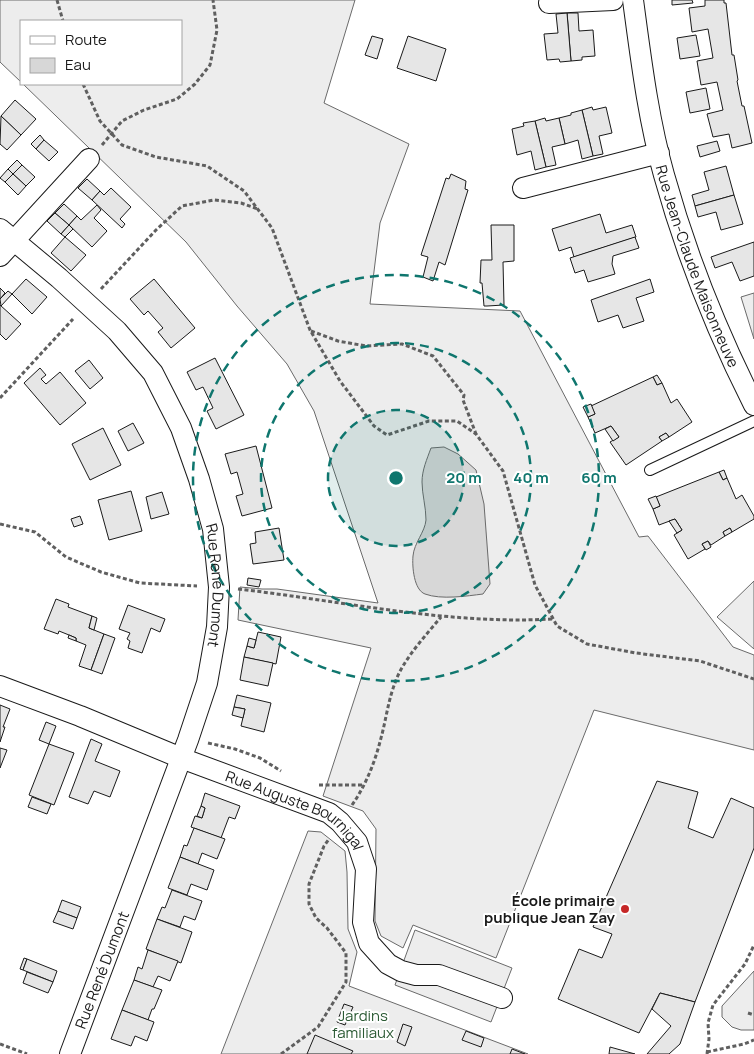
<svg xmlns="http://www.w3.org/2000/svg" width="754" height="1054" font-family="Manrope,sans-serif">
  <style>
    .built { fill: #ededed; stroke: #6a6a6a }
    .water { fill: #d7d7d7; stroke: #6a6a6a }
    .building { fill: #e6e6e6; stroke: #1a1a1a }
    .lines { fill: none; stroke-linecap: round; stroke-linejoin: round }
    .lane-casing { stroke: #1a1a1a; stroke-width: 12 }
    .street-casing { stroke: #1a1a1a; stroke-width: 22 }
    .path { stroke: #5f5f5f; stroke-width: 3; stroke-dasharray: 4 2.5; stroke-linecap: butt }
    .lane { stroke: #fff; stroke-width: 10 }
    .street { stroke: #fff; stroke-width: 20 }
    .ring { fill: none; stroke: #0f766e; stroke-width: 2.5; stroke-dasharray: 9 6 }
    .poi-dot { fill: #c62828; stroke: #fff; stroke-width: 2 }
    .labels { text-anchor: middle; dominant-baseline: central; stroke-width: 4; stroke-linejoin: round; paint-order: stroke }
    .street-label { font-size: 15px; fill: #1a1a1a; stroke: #fff }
    .poi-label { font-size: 15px; font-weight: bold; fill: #1a1a1a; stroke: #fff; text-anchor: end }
    .park-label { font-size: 15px; fill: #2b5a34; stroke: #fff }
    .centre { fill: #0f766e; stroke: #fff; stroke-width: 2.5 }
    .ring-label { font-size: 15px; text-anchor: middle; font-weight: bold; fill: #0f766e; stroke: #fff; stroke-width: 4; stroke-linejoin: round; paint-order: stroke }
  </style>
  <rect width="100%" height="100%" fill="#fff"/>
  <g class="built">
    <polygon points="0,0 355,0 324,103 409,144 380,223 370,304 520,311 639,537 648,536 733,647 754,655 754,750 594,710 496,958 413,925 403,948 381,936 375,921 376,829 363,811 323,796 371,648 238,620 240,587 262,589 277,589 378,603 314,411 287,364 237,306 186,242 23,84 181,84 181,21 21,21 21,82 0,62"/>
    <polygon points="754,293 754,339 741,297"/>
    <polygon points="754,581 754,649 717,617"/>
    <polygon points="308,831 321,832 345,851 347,872 348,929 357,952 349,986 528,1054 221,1054"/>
    <polygon points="415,930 512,968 491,1022 395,985"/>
    <polygon points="754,971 754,1030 741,1030 732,1027 722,1017 722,1006"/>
  </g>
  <path class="water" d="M 444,447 L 458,454 L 476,470 L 484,504 L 490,584 L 483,594 C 467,596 441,600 425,594 C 414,590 412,567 413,556 C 414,543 425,532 426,520 C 426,507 422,494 422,482 C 422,470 427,459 431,448 Z"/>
  <g class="building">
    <polygon points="672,0 692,0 693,3 672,5"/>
    <polygon points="705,0 724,0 724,3 726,3 732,55 734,55 738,80 737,81 742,106 744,106 752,143 732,148 729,134 713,137 707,114 723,110 717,82 701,85 697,61 713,58 708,29 692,32 689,8 705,6"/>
    <polygon points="567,13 578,13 579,31 593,30 595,56 582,57 582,60 571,61"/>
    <polygon points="567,13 571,61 560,62 559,59 547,60 544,34 558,33 556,14"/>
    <polygon points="696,35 700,56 680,59 677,38"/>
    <polygon points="372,36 383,39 377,59 365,55"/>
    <polygon points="408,36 446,49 436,81 397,68"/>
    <polygon points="706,88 710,109 690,113 686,92"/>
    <polygon points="15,100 36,119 21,135 1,116"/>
    <polygon points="592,107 593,110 606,107 612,133 599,136 603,154 593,156 582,110"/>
    <polygon points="582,110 593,156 582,159 578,140 565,144 559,118 571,115 571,113"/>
    <polygon points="1,116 21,135 7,150 0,144"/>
    <polygon points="545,118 546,121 559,118 565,144 552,147 556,165 546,167 535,121"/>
    <polygon points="535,121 546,167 535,170 531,151 517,155 512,129 524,126 523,123"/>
    <polygon points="40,135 44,140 36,149 31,144"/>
    <polygon points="44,140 58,152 49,161 36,149"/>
    <polygon points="717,141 720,151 700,157 697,146"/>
    <polygon points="17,160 22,165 13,174 8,169"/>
    <polygon points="22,165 35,177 26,186 13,174"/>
    <polygon points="726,166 734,195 695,206 692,195 709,190 704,172"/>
    <polygon points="8,169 13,174 5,182 0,178"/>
    <polygon points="13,174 26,186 18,195 5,182"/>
    <polygon points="451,174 466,181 465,189 468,190 445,265 439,262 433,281 423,277 428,257 421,255 446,178 449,179"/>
    <polygon points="87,179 100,191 92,200 78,188"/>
    <polygon points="111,188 131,207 120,219 125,224 122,228 92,200 100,191 104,195"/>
    <polygon points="734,195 743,224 721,230 716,212 698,217 695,206"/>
    <polygon points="64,204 77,216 69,225 55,213"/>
    <polygon points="97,205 101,210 94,218 107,231 92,247 69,225 77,216 81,220"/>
    <polygon points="55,213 69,225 61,234 47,221"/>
    <polygon points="600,214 606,233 632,225 636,237 574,257 571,247 559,251 552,229"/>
    <polygon points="69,225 73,229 65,237 86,255 71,271 51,253 65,237 61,234"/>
    <polygon points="491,225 514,225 514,261 503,262 504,305 487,306 484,306 482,283 480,283 481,260 492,260"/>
    <polygon points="635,237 639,248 613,256 612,264 615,274 588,282 584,270 575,273 570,258"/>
    <polygon points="754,242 754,276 740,281 732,262 715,268 711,257"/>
    <polygon points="26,279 47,297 32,314 12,294"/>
    <polygon points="154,279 195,328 171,348 158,332 163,328 148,311 144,315 130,299"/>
    <polygon points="650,279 654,292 636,298 644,321 623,328 618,315 598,322 591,300"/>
    <polygon points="0,288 5,293 0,299"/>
    <polygon points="8,291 12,294 1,306 0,299"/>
    <polygon points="0,305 21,324 6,340 0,334"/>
    <polygon points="215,358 244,415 216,429 207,411 213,408 203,387 196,390 187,372"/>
    <polygon points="89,360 103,378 90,389 75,371"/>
    <polygon points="40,368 46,375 41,379 46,384 60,372 86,403 60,425 24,383"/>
    <polygon points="657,375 662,383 657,385 653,377"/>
    <polygon points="653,377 657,385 662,383 671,403 677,399 692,422 669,437 666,433 659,437 662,441 626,465 610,442 619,437 611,426 595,433 588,417 595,414 591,406"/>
    <polygon points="591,404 595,414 588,417 583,407"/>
    <polygon points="133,423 144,443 128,451 118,431"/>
    <polygon points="611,426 619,437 613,441 605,429"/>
    <polygon points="103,428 121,465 90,480 72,444"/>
    <polygon points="666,433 669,437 662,441 659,437"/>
    <polygon points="256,446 272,508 242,516 236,496 243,494 237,472 231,474 225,454"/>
    <polygon points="724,470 727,478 723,480 719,472"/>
    <polygon points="719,472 723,480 727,478 736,499 742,495 754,516 754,519 732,532 730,528 723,532 725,536 711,545 708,541 702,544 705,549 688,559 674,535 682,530 675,519 659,525 653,509 660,506 656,497"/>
    <polygon points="131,491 142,531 109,540 98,500"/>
    <polygon points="162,492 169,514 151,519 146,497"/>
    <polygon points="656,496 660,506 653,509 648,499"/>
    <polygon points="80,516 83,524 74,527 71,519"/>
    <polygon points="675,519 682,530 677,533 669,521"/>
    <polygon points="279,528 284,560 253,564 250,544 256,543 255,532"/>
    <polygon points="730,528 732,532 725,536 723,532"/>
    <polygon points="708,541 711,547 706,550 702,544"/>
    <polygon points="248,578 261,580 259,587 247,585"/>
    <polygon points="56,599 69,604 68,607 92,616 89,628 104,634 91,670 79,666 86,645 76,641 76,638 69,635 59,631 58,634 44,629"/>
    <polygon points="128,605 165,619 160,632 151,628 142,653 128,648 130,641 127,639 130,633 119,629"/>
    <polygon points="92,616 97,618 94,630 89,628"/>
    <polygon points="258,632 281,637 276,664 244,657 247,646 254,648"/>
    <polygon points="104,634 115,638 102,674 91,670"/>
    <polygon points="69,635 76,638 76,641 68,638"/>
    <polygon points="249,638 256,640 254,648 247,646"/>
    <polygon points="244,657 273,663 268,686 240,680"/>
    <polygon points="237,695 271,703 264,732 241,726 245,709 234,707"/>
    <polygon points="0,705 10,709 3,727 5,727 0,742"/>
    <polygon points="234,707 245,709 243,718 232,715"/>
    <polygon points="46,722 56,726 49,744 39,740"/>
    <polygon points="91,739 102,744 95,761 120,771 110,797 94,791 88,804 69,797"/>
    <polygon points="49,744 74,753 54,805 29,795"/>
    <polygon points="0,748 7,750 0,768"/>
    <polygon points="657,781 698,792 688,828 713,838 731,798 754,808 754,848 695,1002 660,993 639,1033 558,999 579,949 602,958 612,934 593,927"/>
    <polygon points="205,793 240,806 235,819 229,817 221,838 191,827 195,816 202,818 205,808 201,806"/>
    <polygon points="32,797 51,804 47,814 28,807"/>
    <polygon points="201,806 205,808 202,818 197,816"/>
    <polygon points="194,828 225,839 217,859 202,853 198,864 180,857 184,845 187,846"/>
    <polygon points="180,857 214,870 207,890 191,884 187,895 168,888"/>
    <polygon points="172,890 202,901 195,920 184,916 180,927 157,919 162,907 165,908"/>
    <polygon points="62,900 81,907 77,918 58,911"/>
    <polygon points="58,911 77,918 73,929 53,922"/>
    <polygon points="157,919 192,932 181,963 146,949"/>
    <polygon points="148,950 178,961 170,981 158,976 153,987 134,980 138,967 142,969"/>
    <polygon points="24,958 27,959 23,970 20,969"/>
    <polygon points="27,959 57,971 53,982 23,970"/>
    <polygon points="27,972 53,982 48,993 23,983"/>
    <polygon points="134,980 162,990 154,1009 152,1009 148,1020 122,1010"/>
    <polygon points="660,993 695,1002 680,1044 669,1054 647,1054 671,1026 652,1009"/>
    <polygon points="344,1004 353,1007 345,1025 337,1022"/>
    <polygon points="122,1010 154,1022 147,1041 135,1036 131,1046 111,1039"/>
    <polygon points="403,1024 412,1027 405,1046 397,1042"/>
    <polygon points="466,1031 484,1038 481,1047 462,1040"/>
    <polygon points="315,1035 353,1051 351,1054 307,1054"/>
    <polygon points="610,1047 635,1054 609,1054"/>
    <polygon points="512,1049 525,1054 510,1054"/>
  </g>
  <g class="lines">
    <defs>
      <polyline id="lane" points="650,470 754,421"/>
      <g id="street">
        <path id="s1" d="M 633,0 C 641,59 648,118 664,175 C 686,254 717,332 754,405"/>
        <polyline points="549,3 613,0"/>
        <polyline points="523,188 659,153"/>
        <path id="s2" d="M 0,229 L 59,278 L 117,331 L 153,373 L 181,428 L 199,479 L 213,529 L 219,587 L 217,627 L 207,683 L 188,740 L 70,1054"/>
        <polyline points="0,256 89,159"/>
        <path id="s3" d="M 0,686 L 80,716 L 181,758 L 329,813 L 340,822 L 357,842 L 366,869 L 363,922 L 369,943 L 388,964 L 401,971 L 416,975 L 439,975 L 502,998"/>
      </g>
    </defs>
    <use href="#lane" class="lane-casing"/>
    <use href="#street" class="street-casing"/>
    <g class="path">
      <polyline points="57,0 63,21"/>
      <polyline points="83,84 100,121 122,145 156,157 207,166 244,191 272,228 310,330 340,381 374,426 387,435 429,421 457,421 476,434 503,471 535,585 557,626 587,644 636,653 700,661 754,679"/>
      <polyline points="102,145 122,121 144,110 177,99 195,84 210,65 217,30 213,0"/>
      <polyline points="101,289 156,230 182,206 214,200 241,203 258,209"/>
      <polyline points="311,331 338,341 366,346 402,344 433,356 464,395 463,400 476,434"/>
      <polyline points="0,398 73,319"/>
      <polyline points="0,524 35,532 66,557 101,572 140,583 197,586"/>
      <path d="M 238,589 C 343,601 447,625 553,619"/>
      <polyline points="208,743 235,749 260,758 281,771"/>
      <polyline points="319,785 363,785"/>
      <path d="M 352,805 C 366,785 375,762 381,738 C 386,720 388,701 395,683 C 402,661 426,635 441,617"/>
      <polyline points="748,1013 754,1015"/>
      <polyline points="0,1044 27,1054"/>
      <polyline points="707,1052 744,1044 754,1040"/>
      <polyline points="281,1054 318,1027 346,982 346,953 327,928 316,918 309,904 309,884 324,846 329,839"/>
      <polyline points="707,1054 709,1039 708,1023 713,1005 745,964 754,945"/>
    </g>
    <use href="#lane" class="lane"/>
    <use href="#street" class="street"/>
  </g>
  <circle cx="396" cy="478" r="68" fill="#0f766e" fill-opacity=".12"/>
  <g class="ring">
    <circle cx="396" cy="478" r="68"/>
    <circle cx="396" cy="478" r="135"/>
    <circle cx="396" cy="478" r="203"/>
  </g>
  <circle class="poi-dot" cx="625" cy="909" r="5"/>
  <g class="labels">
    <g class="street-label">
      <text stroke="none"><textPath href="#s1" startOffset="275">Rue Jean-Claude Maisonneuve</textPath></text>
      <text stroke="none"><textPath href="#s2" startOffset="435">Rue René Dumont</textPath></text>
      <text stroke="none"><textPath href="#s3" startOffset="322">Rue Auguste Bournigal</textPath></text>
      <text transform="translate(102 970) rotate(-69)">Rue René Dumont</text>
    </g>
    <g class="poi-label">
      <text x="615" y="900">École primaire<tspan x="615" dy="17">publique Jean Zay</tspan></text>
    </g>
    <g class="park-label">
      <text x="363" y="1015">Jardins<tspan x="363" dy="17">familiaux</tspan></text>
    </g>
  </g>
  <circle cx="396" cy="478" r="8" class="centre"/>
  <g class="ring-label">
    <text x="464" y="483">20 m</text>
    <text x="531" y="483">40 m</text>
    <text x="599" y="483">60 m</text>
  </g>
  <rect x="20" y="20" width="162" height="65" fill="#ffffff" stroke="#a3a3a3"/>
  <rect x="30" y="36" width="25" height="8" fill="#ffffff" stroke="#a3a3a3"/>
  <text x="65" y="45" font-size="15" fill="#1a1a1a">Route</text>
  <rect x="30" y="58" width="25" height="15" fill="#d7d7d7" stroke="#a3a3a3"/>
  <text x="65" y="70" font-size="15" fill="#1a1a1a">Eau</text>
</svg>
